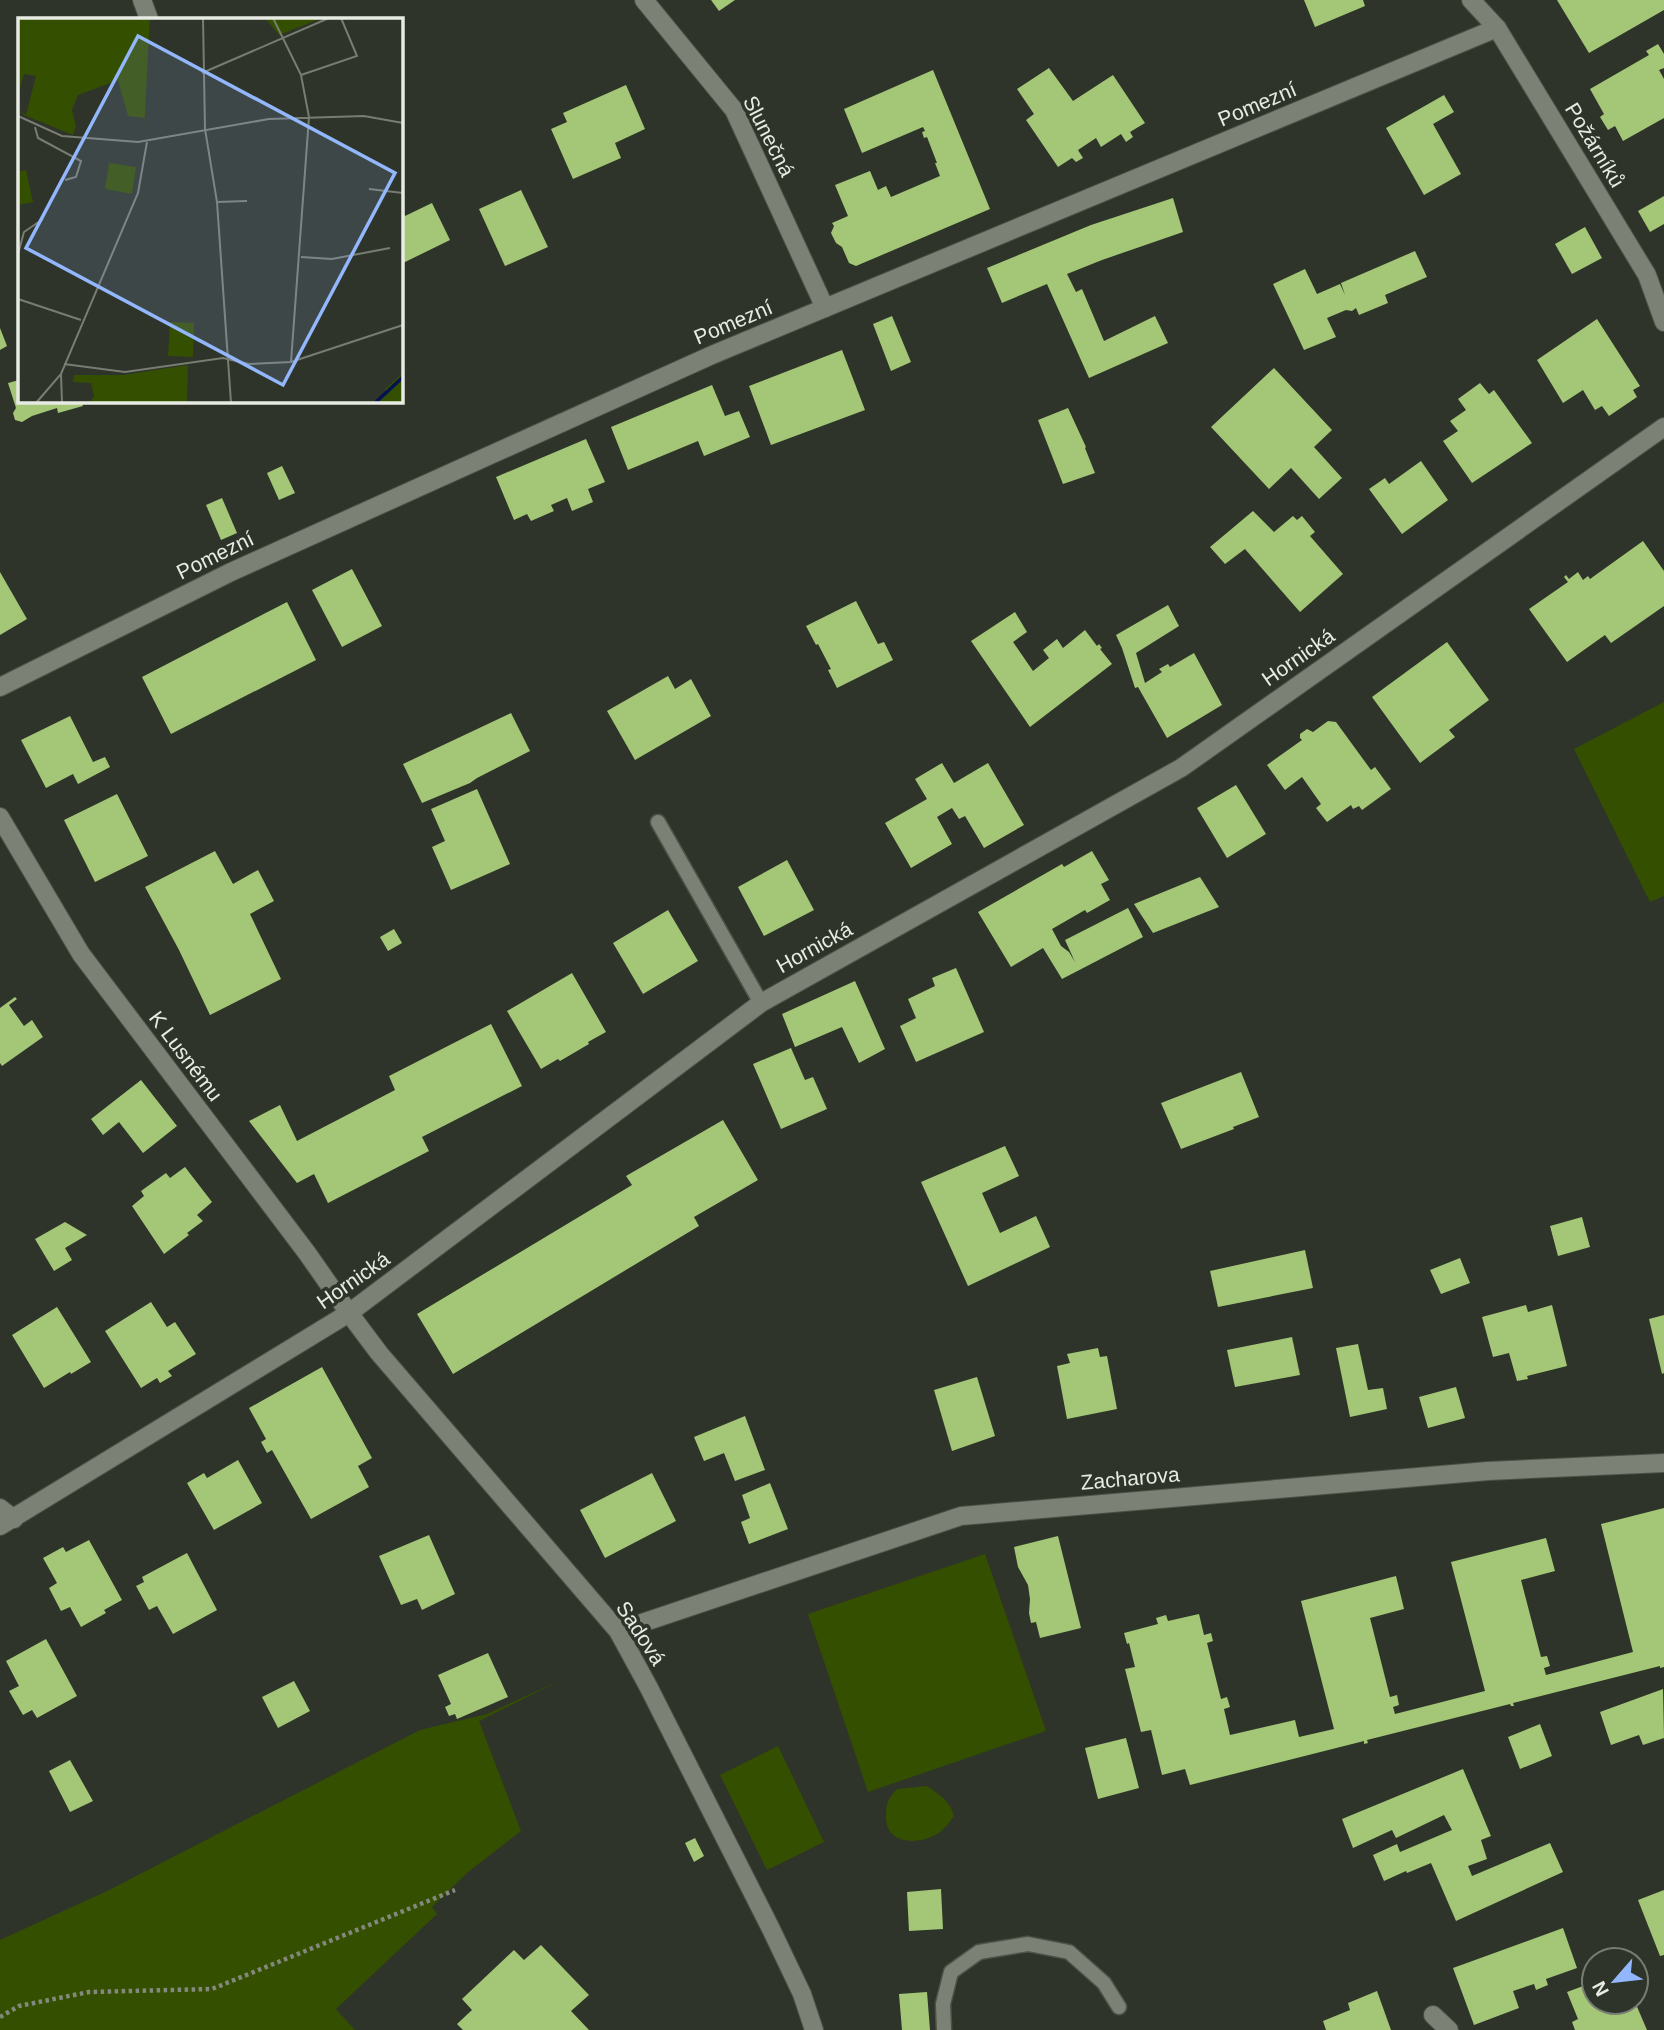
<svg xmlns="http://www.w3.org/2000/svg" width="1664" height="2030" font-family="Helvetica,sans-serif">
  <style>
    .green { fill: #354f01 }
    .building { fill: #a3c777 }
    .lines { fill: none; stroke-linecap: round; stroke-linejoin: round }
    .lane-casing { stroke: #4d5248; stroke-width: 17 }
    .street-casing { stroke: #4d5248; stroke-width: 20 }
    .path { stroke: #84897f; stroke-width: 4.5; stroke-dasharray: 3.5 3.5; stroke-linecap: butt }
    .lane { stroke: #7b8174; stroke-width: 14 }
    .street { stroke: #7b8174; stroke-width: 18 }
    .labels { text-anchor: middle; dominant-baseline: central; stroke-width: 7; stroke-linejoin: round; paint-order: stroke }
    .street-label { font-size: 21px; fill: #e7ebe3; stroke: #2e3429 }
    .inset-river { fill: none; stroke: #011350; stroke-width: 3.5 }
    .inset-road { fill: none; stroke: #787d73; stroke-width: 2 }
    .view { fill: #93b7fd; fill-opacity: 0.15; stroke: #93b7fd; stroke-width: 3.5 }
    .inset-edge { fill: none; stroke: #e7ebe3; stroke-width: 3.5 }
  </style>
  <rect width="100%" height="100%" fill="#2e3429"/>
  <g class="green">
    <polygon points="1664,702 1664,896 1650,902 1574,749"/>
    <polygon points="985,1554 1046,1731 868,1792 808,1614"/>
    <polygon points="561,1680 479,1721 521,1831 468,1872 432,1907 437,1914 336,2009 355,2030 0,2030 0,1940 107,1891 420,1730 487,1714"/>
    <polygon points="778,1746 824,1842 767,1870 720,1775"/>
    <path d="M 927,1786 C 940,1795 950,1801 954,1816 C 950,1822 945,1828 939,1833 C 918,1846 884,1845 886,1814 C 886,1802 889,1798 897,1789 Z"/>
  </g>
  <g class="building">
    <polygon points="711,0 735,0 719,11"/>
    <polygon points="1304,0 1363,0 1365,6 1315,27"/>
    <polygon points="1557,0 1664,0 1664,10 1589,53"/>
    <polygon points="1658,44 1664,54 1664,68 1659,70 1664,79 1664,118 1623,141 1615,126 1608,130 1600,117 1604,114 1590,89 1649,55 1646,51"/>
    <polygon points="1049,68 1073,101 1113,75 1145,123 1130,132 1133,137 1126,142 1121,134 1101,147 1096,138 1078,150 1083,158 1076,162 1072,158 1058,167 1026,120 1034,114 1017,89"/>
    <polygon points="933,70 990,209 856,266 849,263 842,247 836,243 831,233 834,226 832,223 848,216 835,185 870,171 878,190 886,186 891,197 940,176 935,163 937,163 927,137 924,138 922,132 925,131 923,127 862,153 844,109"/>
    <polygon points="626,85 645,129 615,143 621,158 573,179 551,129 567,122 563,113"/>
    <polygon points="1444,95 1454,112 1433,124 1461,174 1424,195 1386,128"/>
    <polygon points="521,190 548,247 505,266 479,209"/>
    <polygon points="1664,196 1664,224 1650,232 1638,211"/>
    <polygon points="1173,198 1183,232 1102,260 1067,274 1076,292 1082,289 1104,341 1155,316 1168,343 1089,378 1047,284 1002,303 987,268 1091,225"/>
    <polygon points="432,203 450,240 401,264 401,212 403,211 405,216"/>
    <polygon points="1585,227 1602,258 1572,274 1555,244"/>
    <polygon points="1415,251 1427,277 1385,295 1388,303 1359,315 1356,308 1352,311 1346,310 1327,318 1336,337 1304,350 1273,284 1305,269 1317,294 1340,284 1345,295 1341,283"/>
    <polygon points="892,316 911,362 891,371 873,324"/>
    <polygon points="1597,319 1640,386 1633,390 1637,397 1609,416 1602,406 1595,410 1583,390 1563,403 1537,360"/>
    <polygon points="0,328 7,346 0,350"/>
    <polygon points="842,350 865,410 771,445 749,386"/>
    <polygon points="1274,368 1332,430 1314,447 1342,478 1319,499 1291,468 1269,489 1211,427"/>
    <polygon points="19,380 19,401 81,401 83,406 58,413 57,408 32,416 22,422 15,420 13,413 16,408 8,383"/>
    <polygon points="1480,383 1489,394 1494,390 1532,443 1472,483 1443,441 1458,431 1450,421 1466,410 1458,399"/>
    <polygon points="712,385 725,416 739,411 750,437 704,456 698,441 628,470 611,427"/>
    <polygon points="1068,408 1086,447 1085,448 1095,473 1063,484 1038,420"/>
    <polygon points="586,439 605,482 588,489 593,502 572,511 567,498 551,505 554,511 531,521 527,514 514,520 496,477"/>
    <polygon points="1421,461 1448,500 1402,534 1369,489 1385,478 1389,484"/>
    <polygon points="282,466 295,493 279,500 267,473"/>
    <polygon points="222,498 237,533 221,540 206,505"/>
    <polygon points="1253,511 1274,532 1293,516 1297,520 1302,516 1315,532 1310,536 1343,574 1300,612 1245,549 1225,564 1210,547"/>
    <polygon points="1643,541 1664,571 1664,606 1611,643 1605,635 1567,662 1529,609 1568,582 1564,577 1566,575 1569,579 1578,572 1583,580 1588,576 1590,579"/>
    <polygon points="352,569 382,626 342,647 312,590"/>
    <polygon points="0,572 27,619 0,635"/>
    <polygon points="856,601 878,644 884,642 893,660 837,688 828,670 831,669 818,644 816,645 806,626"/>
    <polygon points="287,602 316,660 171,734 142,677"/>
    <polygon points="1168,605 1179,626 1136,653 1145,683 1162,672 1159,669 1168,664 1170,667 1194,653 1222,705 1167,738 1138,687 1135,688 1122,648 1116,635"/>
    <polygon points="1015,612 1027,632 1013,642 1033,671 1049,658 1043,650 1057,639 1063,648 1085,630 1097,646 1099,644 1102,648 1100,649 1112,664 1030,727 971,641"/>
    <polygon points="1447,642 1489,700 1449,730 1455,737 1420,763 1372,697"/>
    <polygon points="668,676 675,689 691,679 711,716 635,760 607,711"/>
    <polygon points="511,713 530,751 477,778 470,783 422,803 403,764"/>
    <polygon points="70,716 93,762 105,757 110,767 78,784 73,774 46,788 21,740"/>
    <polygon points="1328,721 1336,722 1371,770 1375,767 1391,789 1362,810 1359,806 1353,809 1351,805 1327,822 1316,808 1321,804 1302,777 1285,790 1267,765 1302,740 1300,738 1300,734 1307,729 1313,732"/>
    <polygon points="942,763 954,783 988,763 1024,825 984,848 965,816 959,819 952,808 937,817 952,844 911,868 885,823 927,799 915,779"/>
    <polygon points="1236,785 1266,834 1227,858 1197,808"/>
    <polygon points="477,789 510,864 451,890 432,847 445,841 431,809"/>
    <polygon points="117,794 148,856 95,882 64,820"/>
    <polygon points="215,851 233,884 258,870 274,901 250,914 281,979 210,1015 179,950 145,887"/>
    <polygon points="1092,851 1109,880 1101,884 1110,900 1087,913 1085,910 1052,929 1061,946 1069,952 1075,962 1065,940 1128,908 1143,937 1062,979 1043,948 1011,967 978,912 1062,864 1064,867"/>
    <polygon points="787,860 814,910 764,936 738,887"/>
    <polygon points="1200,877 1219,907 1153,933 1134,904"/>
    <polygon points="668,910 698,961 643,994 613,943"/>
    <polygon points="394,929 402,943 388,951 380,937"/>
    <polygon points="956,968 984,1032 916,1062 900,1026 916,1018 908,999 935,986 932,978"/>
    <polygon points="572,973 606,1032 588,1042 589,1044 560,1061 558,1059 541,1069 507,1011"/>
    <polygon points="855,981 885,1049 859,1063 842,1027 795,1047 782,1014"/>
    <polygon points="15,997 17,999 9,1005 24,1026 32,1020 43,1037 2,1066 0,1063 0,1008"/>
    <polygon points="491,1024 522,1086 422,1137 429,1151 328,1203 314,1174 297,1183 249,1121 280,1105 297,1141 395,1090 389,1076"/>
    <polygon points="791,1048 805,1080 813,1077 827,1109 781,1129 753,1064"/>
    <polygon points="1241,1072 1259,1117 1233,1127 1234,1129 1181,1149 1161,1103"/>
    <polygon points="141,1080 177,1126 143,1153 119,1122 103,1135 91,1119"/>
    <polygon points="723,1120 758,1180 694,1217 699,1226 453,1374 417,1314 632,1185 626,1176"/>
    <polygon points="1005,1146 1019,1176 982,1193 1000,1233 1036,1216 1050,1247 968,1286 921,1182"/>
    <polygon points="185,1167 212,1202 197,1215 203,1221 187,1233 189,1235 164,1254 132,1206 144,1196 141,1191 166,1173 170,1178"/>
    <polygon points="1582,1217 1590,1247 1558,1256 1550,1226"/>
    <polygon points="65,1222 87,1235 65,1248 72,1260 54,1271 35,1239"/>
    <polygon points="1305,1250 1313,1288 1218,1307 1210,1271"/>
    <polygon points="1460,1258 1470,1283 1441,1294 1430,1270"/>
    <polygon points="151,1302 167,1327 175,1322 196,1354 168,1371 172,1376 160,1383 157,1378 141,1388 105,1331"/>
    <polygon points="1526,1305 1528,1312 1552,1305 1567,1366 1527,1376 1528,1379 1517,1381 1509,1353 1493,1357 1482,1317"/>
    <polygon points="57,1307 91,1362 71,1374 70,1372 44,1388 12,1335"/>
    <polygon points="1664,1315 1664,1373 1662,1374 1649,1319"/>
    <polygon points="1292,1337 1300,1375 1235,1387 1227,1350"/>
    <polygon points="1358,1344 1368,1390 1383,1388 1387,1409 1350,1417 1336,1348"/>
    <polygon points="1098,1348 1100,1357 1107,1356 1117,1409 1067,1419 1057,1366 1070,1363 1067,1354"/>
    <polygon points="322,1367 372,1458 358,1466 369,1487 311,1519 272,1450 267,1453 261,1442 266,1439 249,1408"/>
    <polygon points="977,1377 995,1436 952,1451 934,1390"/>
    <polygon points="1456,1387 1465,1418 1428,1428 1419,1397"/>
    <polygon points="745,1416 765,1470 735,1481 724,1453 704,1461 694,1437"/>
    <polygon points="238,1460 262,1503 214,1530 187,1483 204,1473 207,1478"/>
    <polygon points="652,1473 676,1521 605,1558 580,1510"/>
    <polygon points="770,1483 788,1529 749,1544 741,1522 750,1518 742,1495"/>
    <polygon points="1664,1508 1664,1667 1660,1668 1660,1666 1513,1703 1514,1706 1511,1706 1510,1704 1367,1740 1368,1743 1364,1744 1364,1741 1190,1785 1185,1769 1162,1775 1151,1730 1141,1732 1125,1669 1135,1667 1129,1643 1127,1644 1124,1633 1158,1624 1156,1618 1166,1615 1168,1621 1199,1614 1204,1635 1211,1633 1213,1641 1207,1643 1221,1699 1227,1697 1230,1707 1224,1709 1230,1735 1295,1720 1299,1737 1334,1729 1301,1601 1396,1576 1404,1609 1370,1618 1390,1697 1397,1695 1399,1705 1393,1707 1395,1714 1485,1691 1451,1562 1546,1538 1555,1571 1521,1580 1541,1657 1547,1656 1550,1666 1544,1668 1546,1675 1633,1652 1601,1524"/>
    <polygon points="429,1535 455,1594 422,1610 417,1599 401,1605 379,1556"/>
    <polygon points="1058,1536 1081,1628 1040,1638 1036,1622 1031,1623 1029,1613 1030,1599 1028,1585 1018,1567 1014,1547"/>
    <polygon points="89,1540 122,1600 104,1610 106,1613 81,1627 70,1607 61,1611 49,1588 57,1583 43,1558 63,1547 66,1552"/>
    <polygon points="187,1553 217,1610 173,1634 157,1606 149,1610 136,1586 144,1582 142,1577"/>
    <polygon points="46,1639 77,1696 37,1718 32,1710 23,1715 9,1691 19,1686 6,1661"/>
    <polygon points="488,1653 508,1697 457,1719 455,1714 449,1716 445,1707 451,1704 438,1675"/>
    <polygon points="294,1681 310,1711 278,1728 262,1697"/>
    <polygon points="1663,1689 1664,1738 1643,1745 1639,1735 1611,1745 1600,1712"/>
    <polygon points="1540,1724 1552,1756 1520,1769 1508,1737"/>
    <polygon points="1126,1738 1139,1788 1098,1799 1085,1748"/>
    <polygon points="70,1760 93,1801 70,1812 49,1771"/>
    <polygon points="1463,1769 1491,1836 1481,1840 1487,1859 1468,1866 1472,1876 1550,1843 1563,1872 1456,1921 1431,1863 1407,1873 1406,1871 1384,1881 1373,1855 1397,1844 1400,1852 1452,1830 1444,1815 1396,1838 1392,1830 1353,1848 1342,1819"/>
    <polygon points="695,1838 704,1856 694,1862 685,1843"/>
    <polygon points="941,1889 943,1929 909,1931 907,1892"/>
    <polygon points="1664,1890 1664,1955 1660,1956 1638,1900"/>
    <polygon points="1563,1928 1577,1968 1546,1979 1548,1985 1536,1990 1534,1984 1513,1991 1519,2008 1474,2025 1453,1968"/>
    <polygon points="541,1945 589,1995 571,2011 589,2030 463,2030 457,2024 472,2010 462,1999 514,1950 524,1960"/>
    <polygon points="1594,1982 1594,2002 1635,2002 1647,2030 1575,2030 1572,2022 1578,2019 1567,1992"/>
    <polygon points="1377,1991 1391,2030 1326,2030 1323,2021 1350,2010 1348,2003"/>
    <polygon points="927,1992 930,2030 902,2030 899,1994"/>
  </g>
  <g class="lines">
    <defs>
      <g id="lane">
        <polyline points="658,822 761,1003"/>
        <polyline points="944,2030 943,2004 951,1972 979,1952 1028,1944 1069,1952 1104,1983 1119,2007"/>
      </g>
      <g id="street">
        <polyline points="142,0 149,19"/>
        <polyline points="644,0 734,110 825,308"/>
        <polyline points="1471,0 1497,28 1647,275 1664,322"/>
        <polyline points="0,687 231,572 712,355 1497,28"/>
        <polyline points="0,817 81,954 307,1253 349,1313 379,1353 618,1631 648,1686 771,1929 802,1994 814,2030"/>
        <polyline points="0,1508 14,1519"/>
        <polyline points="0,1526 349,1313 761,1003 1181,768 1664,427"/>
        <polyline points="618,1631 961,1516 1488,1471 1664,1463"/>
        <polyline points="1433,2015 1449,2030"/>
      </g>
    </defs>
    <use href="#lane" class="lane-casing"/>
    <use href="#street" class="street-casing"/>
    <polyline class="path" points="0,2017 19,2006 89,1992 212,1989 455,1890"/>
    <use href="#lane" class="lane"/>
    <use href="#street" class="street"/>
  </g>
  <g class="labels">
    <g class="street-label">
      <text transform="translate(1257 104) rotate(-23)">Pomezní</text>
      <text transform="translate(769 136) rotate(63)">Slunečná</text>
      <text transform="translate(1595 145) rotate(59)">Požárníků</text>
      <text transform="translate(733 322) rotate(-23)">Pomezní</text>
      <text transform="translate(215 555) rotate(-26)">Pomezní</text>
      <text transform="translate(1298 657) rotate(-35)">Hornická</text>
      <text transform="translate(814 947) rotate(-29)">Hornická</text>
      <text transform="translate(186 1056) rotate(53)">K Lusnému</text>
      <text transform="translate(353 1280) rotate(-35)">Hornická</text>
      <text transform="translate(1130 1478) rotate(-5)">Zacharova</text>
      <text transform="translate(641 1633) rotate(57)">Sadová</text>
    </g>
  </g>
  <g transform="translate(18 18)">
    <rect width="385" height="385" fill="#2e3429"/>
    <path d="M 0,0 L 132,0 L 126,113 L 127,100 L 110,98 L 100,62 L 60,77 L 54,92 L 58,108 L 55,117 L 6,97 L 0,91 L 8,97 L 18,58 L 6,56 L 0,76 ZM 247,0 L 304,0 L 261,17 ZM 91,145 L 118,149 L 114,176 L 87,171 ZM 8,152 L 15,184 L 0,187 L 0,154 ZM 152,304 L 176,305 L 175,339 L 150,338 ZM 170,347 L 169,385 L 55,385 L 73,383 L 76,378 L 73,365 L 55,364 L 56,357 L 105,357 ZM 385,355 L 385,385 L 354,385 L 368,377 L 367,371 Z" fill="#354f01"/>
    <path class="inset-river" d="M 357,385 L 385,359"/>
    <path class="inset-road" d="M 185,0 L 187,111 L 199,184 L 213,385M 255,0 L 283,57 L 291,99 L 273,344M 184,55 L 311,0M 283,57 L 339,38 L 323,0M 0,98 L 44,118 L 120,124 L 251,101 L 346,98 L 385,105M 17,109 L 20,120 L 63,143 L 58,159 L 47,162M 351,171 L 385,175M 199,184 L 229,183M 0,236 L 6,214 L 25,201M 283,239 L 314,241 L 372,230M 0,281 L 63,302M 46,346 L 107,354 L 205,340 L 231,346 L 273,344 L 385,307M 43,356 L 44,385M 18,385 L 43,356 L 120,175 L 129,124"/>
    <path class="view" d="M 120,18 L 377,155 L 265,367 L 8,230 Z"/>
    <rect width="385" height="385" class="inset-edge"/>
  </g>
  <g transform="translate(1615 1981) rotate(242)"><circle r="33" fill="#2e3429" stroke="#787d73" stroke-width="2"/>
  <path d="M0-5L12 26L0 18L-12 26Z" fill="#93b7fd"/>
  <text y="-10" font-size="19" font-weight="bold" text-anchor="middle" fill="#e7ebe3">N</text>
  </g>
</svg>
